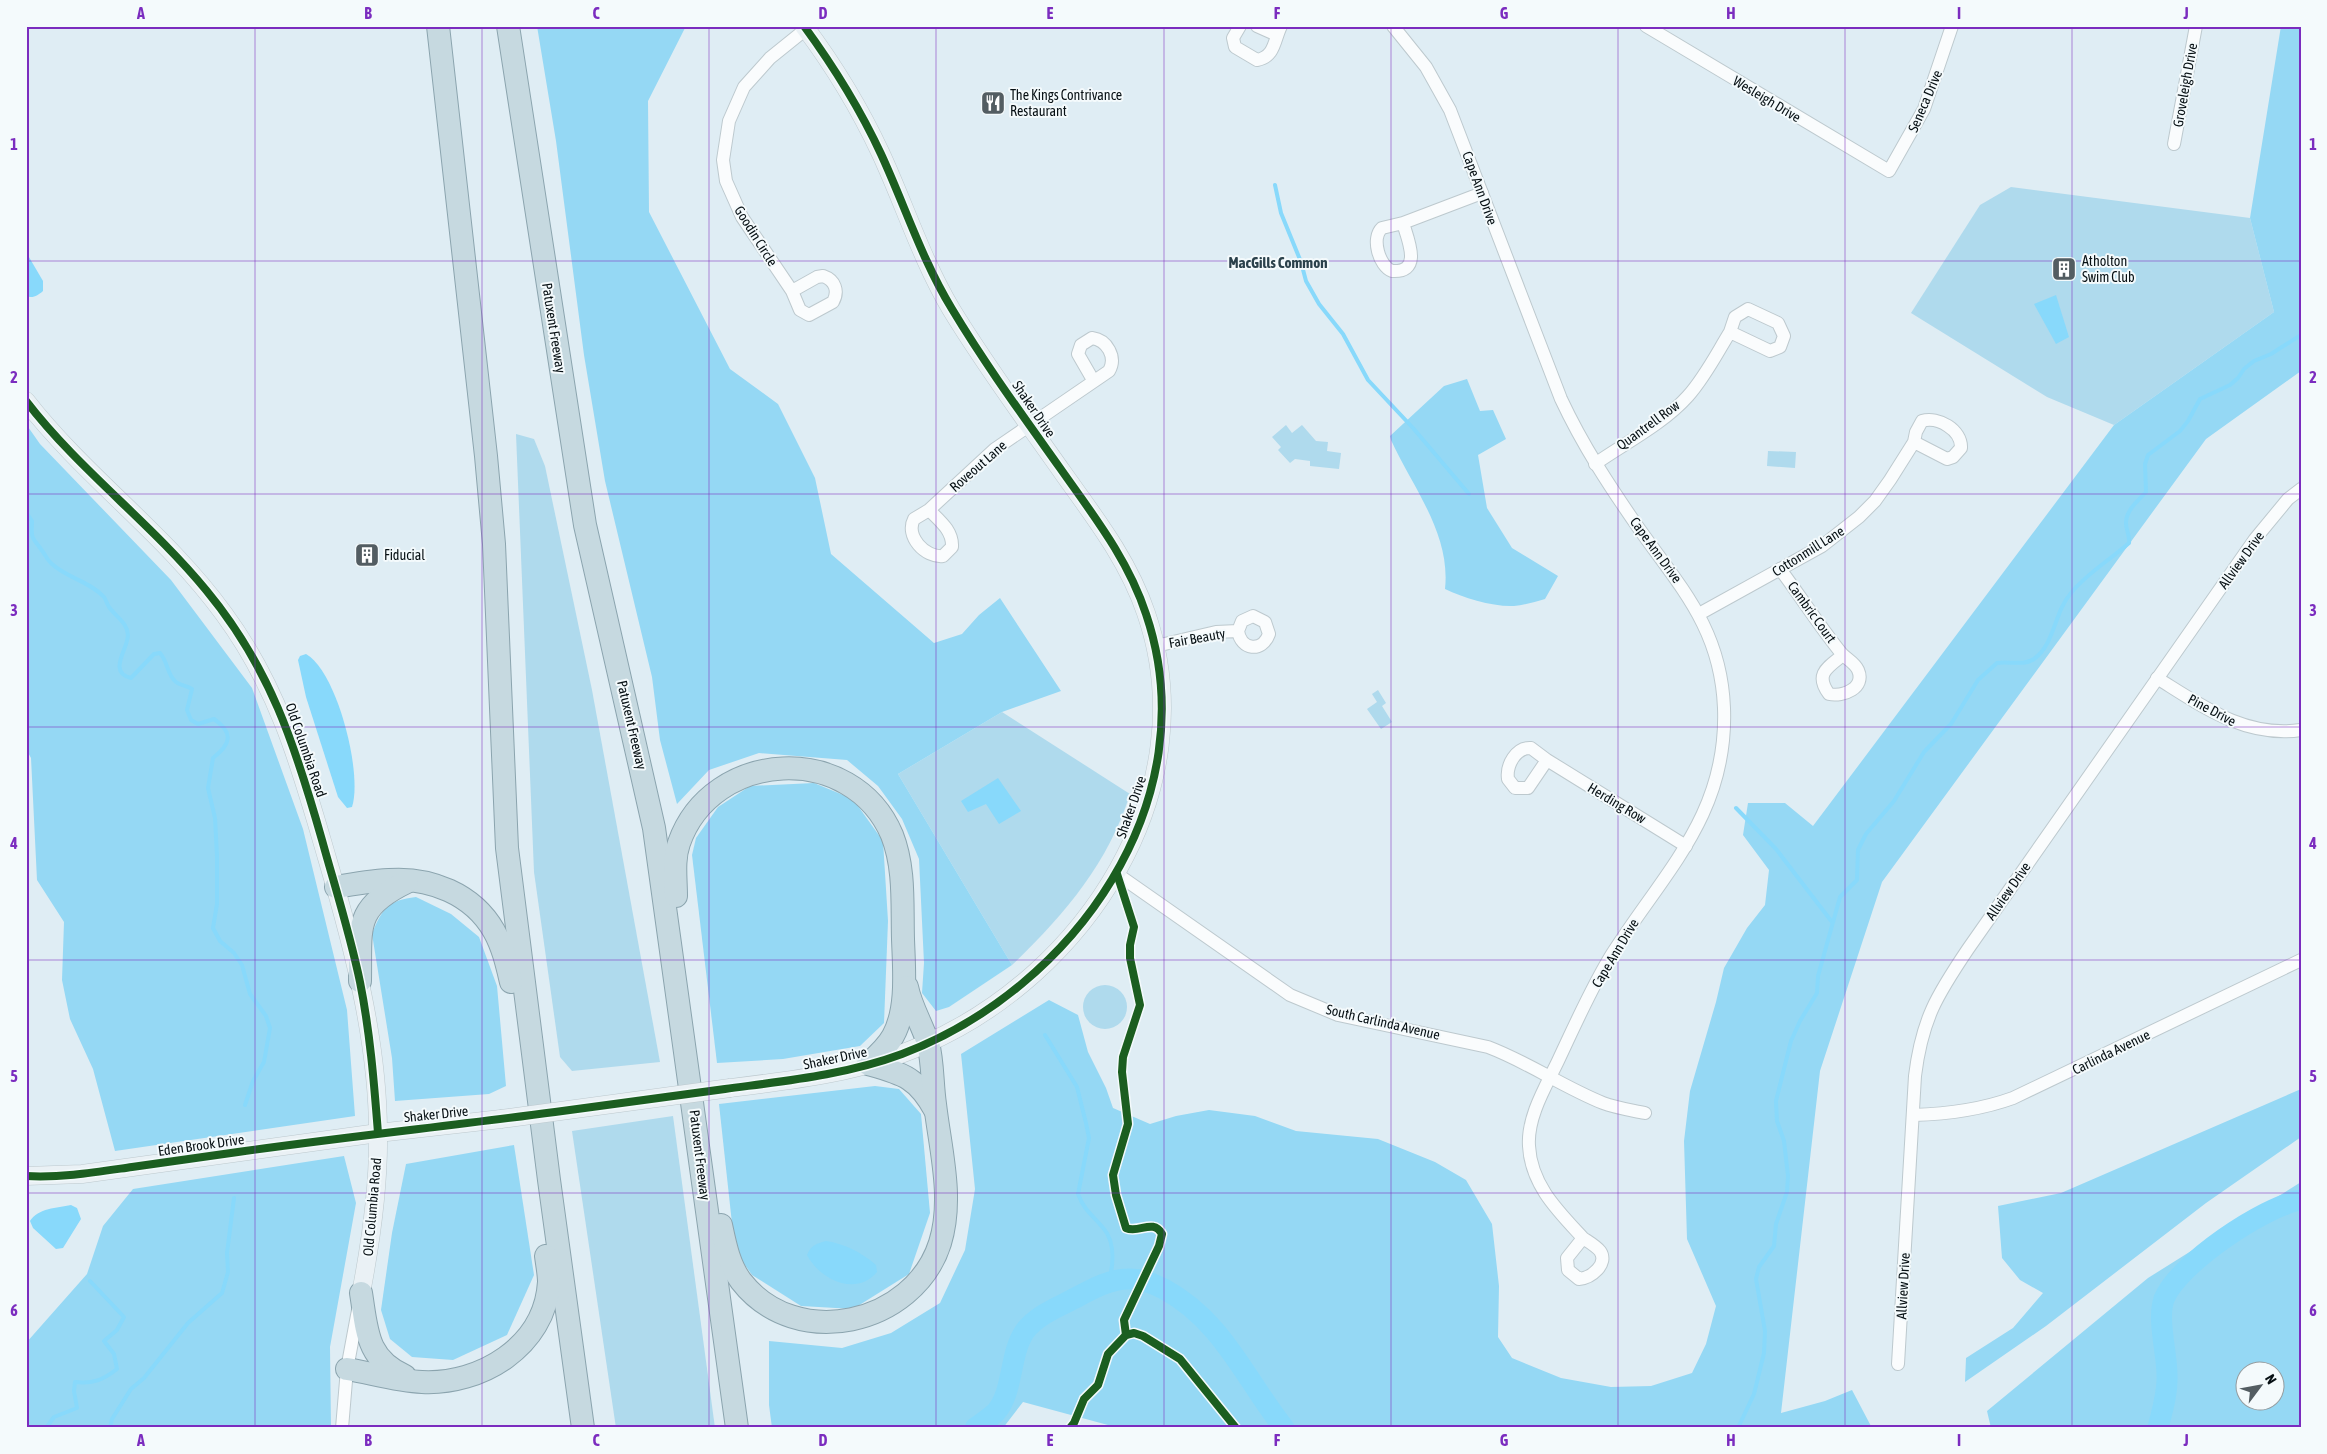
<svg xmlns="http://www.w3.org/2000/svg" width="2327" height="1454" font-family="'Asap Condensed',sans-serif">
  <style>
    .green { fill: #afdaed }
    .forest { fill: #95d8f4; fill-rule: evenodd }
    .water { fill: #88d9fb }
    .lines { fill: none; stroke-linecap: round; stroke-linejoin: round }
    .stream { stroke: #88d9fb; stroke-width: 4 }
    .river { stroke: #88d9fb; stroke-width: 21 }
    .street-casing { stroke: #bdc9ce; stroke-width: 14 }
    .secondary-casing { stroke: #bdc9ce; stroke-width: 19 }
    .highway-casing { stroke: #8ba4ae; stroke-width: 24 }
    .street { stroke: #fafcfd; stroke-width: 12 }
    .secondary { stroke: #eaf1f5; stroke-width: 18 }
    .highway { stroke: #c6d9e0; stroke-width: 22 }
    .secondary-bridge-casing { stroke: #bdc9ce; stroke-width: 19; stroke-linecap: butt }
    .secondary-bridge { stroke: #eaf1f5; stroke-width: 18 }
    .cycleway-casing { stroke: #f4fafc; stroke-width: 11 }
    .cycleway { stroke: #1b5e20; stroke-width: 8 }
    .grid { fill: none; stroke: #7b2cbf; stroke-width: 1; stroke-opacity: 0.55 }
    .labels { text-anchor: middle; dominant-baseline: central; stroke-width: 4; stroke-linejoin: round; paint-order: stroke }
    .street-label { font-size: 14px; fill: #071014; stroke: #f4fafc }
    .poi-label { font-size: 14px; fill: #071014; stroke: #f4fafc; text-anchor: start }
    .neighbourhood-label { font-size: 15px; font-weight: bold; fill: #2b414b; stroke: #f4fafc }
    .neatline { fill: none; stroke: #7b2cbf; stroke-width: 2 }
    .grid-label { font-size: 16px; text-anchor: middle; font-weight: bold; fill: #7b2cbf }
  </style>
  <rect width="100%" height="100%" fill="#dfedf4"/>
  <g class="green">
    <polygon points="2011,187 2250,218 2274,312 2114,425 2047,397 1911,313 1980,205"/>
    <polygon points="1286,425 1292,433 1302,425 1316,441 1328,442 1327,451 1341,453 1339,469 1310,466 1310,461 1295,459 1290,463 1278,450 1281,447 1272,437"/>
    <polygon points="516,434 534,439 545,466 592,690 660,1062 572,1071 560,1057 534,872"/>
    <polygon points="1768,451 1796,452 1795,468 1767,466"/>
    <polygon points="1378,690 1386,703 1382,706 1392,722 1381,729 1367,709 1377,702 1372,694"/>
    <path d="M 1002,712 L 1130,794 C 1108,864 1064,915 1012,965 L 898,774 Z"/>
    <circle cx="1105" cy="1007" r="22"/>
    <polygon points="673,1116 715,1428 616,1428 572,1131"/>
  </g>
  <g class="forest">
    <polygon points="537,26 686,26 648,101 649,212 730,369 778,404 815,478 831,554 934,643 962,634 979,615 1000,598 1061,691 1002,712 898,774 1012,965 949,1007 936,1011 922,993 924,963 919,859 902,819 878,786 847,760 759,753 709,770 677,804 660,740 652,677 605,481 584,355 556,141"/>
    <polygon points="2281,26 2301,26 2301,371 2206,439 1882,882 1820,1071 1781,1413 1825,1401 1852,1390 1872,1428 1119,1428 1023,1402 1003,1428 772,1428 769,1405 769,1341 842,1348 891,1333 940,1303 965,1250 975,1189 961,1054 1049,1000 1078,1015 1088,1052 1106,1088 1113,1108 1150,1124 1176,1116 1209,1110 1255,1116 1296,1131 1378,1139 1435,1162 1466,1180 1492,1224 1499,1286 1498,1337 1512,1358 1561,1378 1611,1387 1651,1386 1692,1373 1706,1344 1716,1306 1687,1239 1684,1141 1690,1091 1716,1002 1724,968 1747,928 1765,905 1769,870 1743,835 1748,803 1785,803 1813,826 2114,425 2274,312 2250,218"/>
    <path d="M 1467,379 L 1480,411 L 1493,410 L 1506,439 L 1478,455 L 1487,508 L 1512,548 L 1558,576 L 1545,599 C 1535,602 1524,605 1514,606 C 1493,607 1464,598 1445,589 C 1451,534 1413,488 1391,440 L 1390,436 L 1444,386 Z"/>
    <polygon points="26,424 40,444 171,580 252,688 303,829 347,1010 355,1116 115,1151 93,1069 70,1019 62,980 64,922 37,880 31,758 26,749"/>
    <polygon points="814,783 853,799 883,841 888,921 884,1023 860,1046 783,1059 717,1063 692,855 696,838 718,807 750,786"/>
    <path d="M 416,897 L 451,914 L 479,937 L 497,986 L 506,1086 L 489,1094 L 395,1101 L 392,1058 L 372,934 C 382,909 388,900 416,897 Z"/>
    <polygon points="875,1086 899,1089 921,1114 930,1213 909,1274 853,1309 801,1306 752,1275 735,1251 719,1104"/>
    <polygon points="2301,1089 2301,1137 2206,1203 2046,1326 1965,1382 1966,1358 2013,1328 2043,1293 2020,1280 2002,1258 1998,1206 2061,1193"/>
    <polygon points="514,1145 534,1275 507,1335 453,1360 412,1357 390,1339 381,1310 392,1233 406,1164"/>
    <polygon points="344,1156 356,1203 330,1347 331,1428 26,1428 26,1343 87,1274 103,1226 133,1189"/>
    <path d="M 2301,1182 L 2301,1428 L 1991,1428 L 1987,1411 L 2148,1278 ZM 2244,1372 L 2274,1372 L 2274,1402 L 2244,1402 Z"/>
  </g>
  <g class="water">
    <path d="M 26,252 L 43,281 L 43,291 C 38,295 33,299 26,296 Z"/>
    <polygon points="2056,295 2069,337 2056,344 2034,304"/>
    <path d="M 306,654 C 337,671 363,774 352,807 L 347,808 L 338,797 L 306,697 L 298,660 L 300,656 Z"/>
    <polygon points="998,778 1021,811 999,824 986,804 968,812 961,801"/>
    <path d="M 71,1205 L 77,1208 L 81,1219 L 63,1248 L 56,1249 L 33,1228 L 30,1221 C 38,1208 57,1208 71,1205 Z"/>
    <path d="M 826,1241 C 845,1244 861,1252 876,1265 L 877,1272 C 856,1297 820,1280 807,1255 C 811,1245 816,1244 826,1241 Z"/>
  </g>
  <g class="lines">
    <g class="stream">
      <polyline points="1275,185 1281,213 1301,262 1306,281 1319,304 1343,334 1368,380 1413,428 1469,494"/>
      <path d="M 26,512 L 32,521 C 31,541 32,536 43,552 C 46,556 48,561 52,564 C 67,578 89,581 104,597 C 106,600 107,604 109,607 C 116,617 127,622 128,635 C 128,649 107,672 131,678 L 154,654 L 160,653 C 168,662 167,675 176,682 C 180,685 187,686 192,689 L 187,710 L 191,720 L 198,724 L 214,719 C 234,733 231,744 213,758 L 208,788 L 215,818 L 217,856 L 217,904 L 213,928 L 220,941 L 234,953 L 242,965 L 250,994 L 266,1016 L 270,1028 L 264,1062 L 253,1081 L 245,1105"/>
      <polyline points="1736,808 1776,849 1832,922"/>
      <path d="M 1045,1035 L 1077,1087 L 1086,1123 L 1089,1138 L 1078,1194 C 1085,1212 1093,1215 1104,1229 C 1116,1243 1113,1266 1109,1283"/>
      <path d="M 46,1428 L 54,1417 L 77,1408 L 74,1391 L 75,1382 C 93,1384 103,1380 117,1369 L 114,1354 L 104,1341 L 117,1330 L 124,1317 L 90,1281"/>
      <polyline points="110,1428 112,1419 131,1389 144,1378 188,1323 222,1293 228,1272 227,1253 234,1198"/>
      <path d="M 1738,1428 L 1754,1394 L 1764,1353 L 1765,1331 L 1756,1279 L 1759,1267 L 1774,1246 L 1776,1224 L 1787,1192 L 1788,1176 L 1784,1141 L 1777,1121 L 1776,1101 L 1791,1041 L 1800,1021 L 1817,993 L 1818,976 L 1840,897 L 1857,880 L 1858,850 L 1866,834 L 1894,801 L 1924,752 L 1951,724 L 1978,680 L 1997,663 C 2008,661 2024,666 2034,659 C 2055,644 2054,612 2071,593 C 2087,573 2110,560 2129,543 C 2130,536 2126,530 2126,523 C 2126,510 2138,501 2146,492 L 2145,464 L 2148,455 L 2180,431 L 2188,421 L 2200,399 L 2230,385 L 2238,378 L 2244,369 L 2254,361 L 2271,354 L 2301,335"/>
    </g>
    <g class="river">
      <path d="M 975,1428 C 982,1423 990,1418 996,1412 C 1014,1391 1009,1354 1025,1331 C 1038,1314 1061,1306 1079,1296 C 1094,1288 1111,1279 1128,1279 C 1141,1278 1153,1284 1164,1289 C 1223,1321 1245,1379 1284,1428"/>
      <path d="M 2158,1428 C 2162,1411 2168,1393 2167,1375 C 2167,1353 2157,1319 2164,1299 C 2178,1264 2264,1206 2301,1200"/>
    </g>
    <defs>
      <g id="street">
        <path d="M 1240,26 L 1233,38 L 1235,47 L 1257,60 C 1275,57 1274,40 1281,26"/>
        <polyline points="1257,26 1277,35"/>
        <path d="M 1393,26 L 1426,67 L 1450,110 L 1561,399 C 1583,446 1610,487 1640,530 C 1682,589 1721,630 1724,708 C 1728,814 1665,871 1612,954 C 1591,988 1575,1025 1558,1061 C 1546,1086 1527,1117 1529,1146 C 1531,1185 1558,1211 1583,1238 L 1567,1258 L 1568,1270 L 1579,1279 C 1591,1278 1609,1264 1600,1251 C 1596,1246 1589,1242 1583,1238"/>
        <polyline points="1646,26 1889,171 1924,109 1952,26"/>
        <polyline points="2174,144 2196,26"/>
        <path d="M 1403,223 C 1408,240 1423,273 1392,271 C 1379,266 1371,238 1382,228 L 1403,223 L 1482,193"/>
        <path d="M 792,291 L 817,277 L 823,276 C 835,280 839,291 833,302 L 809,315 L 800,310 L 792,291 L 742,217 L 726,181 L 723,160 L 729,121 L 744,87 L 770,58 L 806,29"/>
        <path d="M 1595,464 C 1625,443 1663,424 1688,396 C 1705,377 1717,353 1730,332 L 1770,351 L 1780,347 L 1784,336 L 1778,323 L 1748,309 L 1735,317 L 1730,332"/>
        <path d="M 929,510 L 914,519 C 905,536 925,558 943,556 L 952,547 C 953,531 940,521 929,510 L 995,449 L 1109,371 C 1117,357 1107,340 1092,338 L 1081,345 L 1078,354 L 1093,380"/>
        <path d="M 1780,569 C 1801,597 1820,627 1842,654 C 1847,659 1855,663 1858,670 C 1866,688 1843,697 1829,694 C 1814,674 1828,667 1843,655"/>
        <path d="M 1699,614 L 1822,546 L 1859,517 L 1875,501 L 1890,480 L 1914,442 L 1916,432 L 1922,421 C 1938,416 1962,430 1961,448 L 1953,457 L 1947,459 L 1914,442"/>
        <path d="M 1156,646 L 1216,632 L 1238,631 L 1242,621 L 1253,616 L 1265,622 L 1269,634 C 1262,653 1241,650 1238,631"/>
        <path d="M 2157,678 C 2202,706 2245,738 2301,730"/>
        <path d="M 1547,760 L 1528,788 L 1515,788 L 1508,779 C 1506,765 1516,747 1531,748 L 1547,760 L 1686,846"/>
        <path d="M 1117,874 L 1290,995 L 1338,1015 L 1488,1047 C 1528,1062 1563,1087 1603,1103 C 1616,1108 1631,1110 1645,1113"/>
        <path d="M 1913,1115 C 1948,1114 1980,1110 2013,1098 L 2301,960"/>
        <path d="M 1898,1364 L 1915,1076 C 1922,1019 1937,995 1968,949 L 2255,539 L 2288,499 L 2301,489"/>
        <polyline points="342,1428 347,1369 358,1310"/>
      </g>
      <g id="secondary">
        <path d="M 26,401 C 86,478 167,535 224,614 C 280,690 301,769 327,858 C 353,946 378,1041 378,1133 C 379,1187 371,1241 361,1293"/>
        <path d="M 730,1088 C 796,1080 863,1072 923,1045 C 1085,975 1207,790 1146,613 C 1128,560 1095,518 1063,473 C 1025,419 985,365 951,309 C 922,260 905,206 881,154 C 860,109 834,66 804,26"/>
        <polyline points="26,1176 82,1174 378,1133 501,1119"/>
      </g>
      <g id="highway">
        <polyline points="438,26 486,456 494,544 507,848 549,1180 583,1428"/>
        <polyline points="508,26 585,525 654,828 737,1428"/>
        <path d="M 336,887 C 353,884 371,881 389,880 C 430,877 473,894 494,931 C 503,947 507,965 511,982"/>
        <path d="M 676,896 C 676,879 673,860 679,843 C 712,749 852,741 892,835 C 905,868 902,904 903,939 C 904,969 908,1009 893,1036 C 887,1047 877,1056 868,1064 C 903,1074 917,1077 935,1110"/>
        <path d="M 360,981 C 361,927 353,908 407,882"/>
        <path d="M 721,1225 C 725,1244 729,1265 741,1281 C 796,1352 914,1325 940,1243 C 954,1198 940,1148 935,1104 C 932,1084 933,1062 928,1043 C 922,1024 911,1007 907,987"/>
        <path d="M 361,1293 C 367,1330 366,1359 405,1376"/>
        <path d="M 347,1369 C 371,1373 397,1381 422,1382 C 480,1385 545,1347 549,1282 C 549,1274 547,1264 546,1256"/>
      </g>
    </defs>
    <use href="#street" class="street-casing"/>
    <use href="#secondary" class="secondary-casing"/>
    <use href="#highway" class="highway-casing"/>
    <use href="#street" class="street"/>
    <use href="#secondary" class="secondary"/>
    <use href="#highway" class="highway"/>
    <defs>
      <polyline id="secondary-bridge" points="501,1119 730,1088"/>
    </defs>
    <use href="#secondary-bridge" class="secondary-bridge-casing"/>
    <use href="#secondary-bridge" class="secondary-bridge"/>
    <defs>
      <g id="cycleway">
        <path d="M 26,401 C 79,470 151,523 206,590 C 270,667 295,745 322,840 C 335,887 350,934 360,982 C 370,1032 374,1082 378,1133"/>
        <path d="M 1117,874 L 1134,927 L 1130,945 L 1130,958 L 1140,1005 L 1123,1057 L 1122,1072 L 1128,1124 L 1113,1175 L 1116,1195 L 1126,1228 C 1139,1234 1153,1218 1162,1234 L 1159,1246 L 1124,1320 L 1126,1335"/>
        <path d="M 26,1176 C 62,1178 97,1172 132,1167 C 168,1162 203,1157 238,1152 C 344,1137 450,1126 555,1112 C 612,1104 668,1097 725,1089 C 784,1081 846,1075 902,1054 C 1074,989 1209,800 1146,614 C 1128,559 1093,515 1060,468 C 1023,416 985,364 952,309 C 922,260 905,206 881,154 C 860,109 834,67 804,26"/>
        <polyline points="1070,1428 1074,1423 1084,1399 1098,1385 1108,1354 1126,1335 1134,1333 1143,1336 1180,1359 1236,1428"/>
      </g>
    </defs>
    <use href="#cycleway" class="cycleway-casing"/>
    <use href="#cycleway" class="cycleway"/>
  </g>
  <path class="grid" d="M 255,26 L 255,1428M 482,26 L 482,1428M 709,26 L 709,1428M 936,26 L 936,1428M 1164,26 L 1164,1428M 1391,26 L 1391,1428M 1618,26 L 1618,1428M 1845,26 L 1845,1428M 2072,26 L 2072,1428M 26,261 L 2301,261M 26,494 L 2301,494M 26,727 L 2301,727M 26,960 L 2301,960M 26,1193 L 2301,1193"/>
  <defs>
    <symbol id="restaurant-square" viewBox="-11 -11 22 22"><rect x="-9" y="-9" width="18" height="18" rx="4" fill="#535d62" stroke="#f4fafc"/><path d="M-5-6h1v4h1v-4h1v4h1v-4h1v5L-1.5 .5V6h-2V.5L-5-1ZM5-6V6H3V1.5H1.5Q1.5-4 5-6Z" fill="#fff"/></symbol>
    <symbol id="building-square" viewBox="-11 -11 22 22"><rect x="-9" y="-9" width="18" height="18" rx="4" fill="#535d62" stroke="#f4fafc"/><path d="M-4-6H4V6H1V3H-1V6H-4ZM-2.5-4.3h1.7v1.8h-1.7ZM.8-4.3h1.7v1.8H.8ZM-2.5-1h1.7V.8h-1.7ZM.8-1h1.7V.8H.8Z" fill="#fff"/></symbol>
  </defs>
  <g fill-rule="evenodd">
    <use href="#restaurant-square" x="979" y="89" width="28" height="28"/>
    <use href="#building-square" x="2050" y="255" width="28" height="28"/>
    <use href="#building-square" x="353" y="541" width="28" height="28"/>
  </g>
  <g class="labels">
    <g class="street-label">
      <text transform="translate(2185 85) rotate(-80)">Groveleigh Drive</text>
      <text transform="translate(1767 99) rotate(31)">Wesleigh Drive</text>
      <text transform="translate(1925 101) rotate(-67)">Seneca Drive</text>
      <text transform="translate(1480 188) rotate(70)">Cape Ann Drive</text>
      <text transform="translate(756 236) rotate(58)">Goodin Circle</text>
      <text transform="translate(554 328) rotate(81)">Patuxent Freeway</text>
      <text transform="translate(1034 409) rotate(56)">Shaker Drive</text>
      <text transform="translate(1648 425) rotate(-36)">Quantrell Row</text>
      <text transform="translate(978 466) rotate(-41)">Roveout Lane</text>
      <text transform="translate(1656 550) rotate(54)">Cape Ann Drive</text>
      <text transform="translate(1808 551) rotate(-32)">Cottonmill Lane</text>
      <text transform="translate(2241 560) rotate(-54)">Allview Drive</text>
      <text transform="translate(1812 612) rotate(54)">Cambric Court</text>
      <text transform="translate(1197 638) rotate(-10)">Fair Beauty</text>
      <text transform="translate(2212 710) rotate(28)">Pine Drive</text>
      <text transform="translate(632 725) rotate(77)">Patuxent Freeway</text>
      <text transform="translate(306 750) rotate(71)">Old Columbia Road</text>
      <text transform="translate(1617 803) rotate(31)">Herding Row</text>
      <text transform="translate(1131 807) rotate(-71)">Shaker Drive</text>
      <text transform="translate(2008 891) rotate(-55)">Allview Drive</text>
      <text transform="translate(1615 953) rotate(-59)">Cape Ann Drive</text>
      <text transform="translate(1383 1022) rotate(13)">South Carlinda Avenue</text>
      <text transform="translate(2111 1052) rotate(-26)">Carlinda Avenue</text>
      <text transform="translate(835 1058) rotate(-12)">Shaker Drive</text>
      <text transform="translate(436 1114) rotate(-6)">Shaker Drive</text>
      <text transform="translate(201 1145) rotate(-8)">Eden Brook Drive</text>
      <text transform="translate(700 1155) rotate(83)">Patuxent Freeway</text>
      <text transform="translate(372 1207) rotate(-85)">Old Columbia Road</text>
      <text transform="translate(1903 1286) rotate(-87)">Allview Drive</text>
    </g>
    <g class="poi-label">
      <text x="1010" y="95">The Kings Contrivance<tspan x="1010" dy="16">Restaurant</tspan></text>
      <text x="2082" y="261">Atholton<tspan x="2082" dy="16">Swim Club</tspan></text>
      <text x="384" y="555">Fiducial</text>
    </g>
    <g class="neighbourhood-label">
      <text x="1278" y="262">MacGills Common</text>
    </g>
  </g>
  <rect width="2327" height="1454" fill="none" stroke="#f4fafc" stroke-width="55"/>
  <g transform="translate(2260 1386) rotate(58)"><circle r="24" fill="#f4fafc" stroke="#959c9f"/>
  <path d="M0-4L9 19L0 12L-9 19Z" fill="#535d62"/>
  <text y="-8" font-size="14" font-weight="bold" text-anchor="middle" fill="#071014">N</text>
  </g>
  <rect x="28" y="28" width="2272" height="1398" class="neatline"/>
  <g class="grid-label">
    <text x="141" y="19">A</text>
    <text x="368" y="19">B</text>
    <text x="596" y="19">C</text>
    <text x="823" y="19">D</text>
    <text x="1050" y="19">E</text>
    <text x="1277" y="19">F</text>
    <text x="1504" y="19">G</text>
    <text x="1731" y="19">H</text>
    <text x="1959" y="19">I</text>
    <text x="2186" y="19">J</text>
    <text x="14" y="150">1</text>
    <text x="2313" y="150">1</text>
    <text x="14" y="383">2</text>
    <text x="2313" y="383">2</text>
    <text x="14" y="616">3</text>
    <text x="2313" y="616">3</text>
    <text x="14" y="849">4</text>
    <text x="2313" y="849">4</text>
    <text x="14" y="1082">5</text>
    <text x="2313" y="1082">5</text>
    <text x="14" y="1316">6</text>
    <text x="2313" y="1316">6</text>
    <text x="141" y="1446">A</text>
    <text x="368" y="1446">B</text>
    <text x="596" y="1446">C</text>
    <text x="823" y="1446">D</text>
    <text x="1050" y="1446">E</text>
    <text x="1277" y="1446">F</text>
    <text x="1504" y="1446">G</text>
    <text x="1731" y="1446">H</text>
    <text x="1959" y="1446">I</text>
    <text x="2186" y="1446">J</text>
  </g>
</svg>
